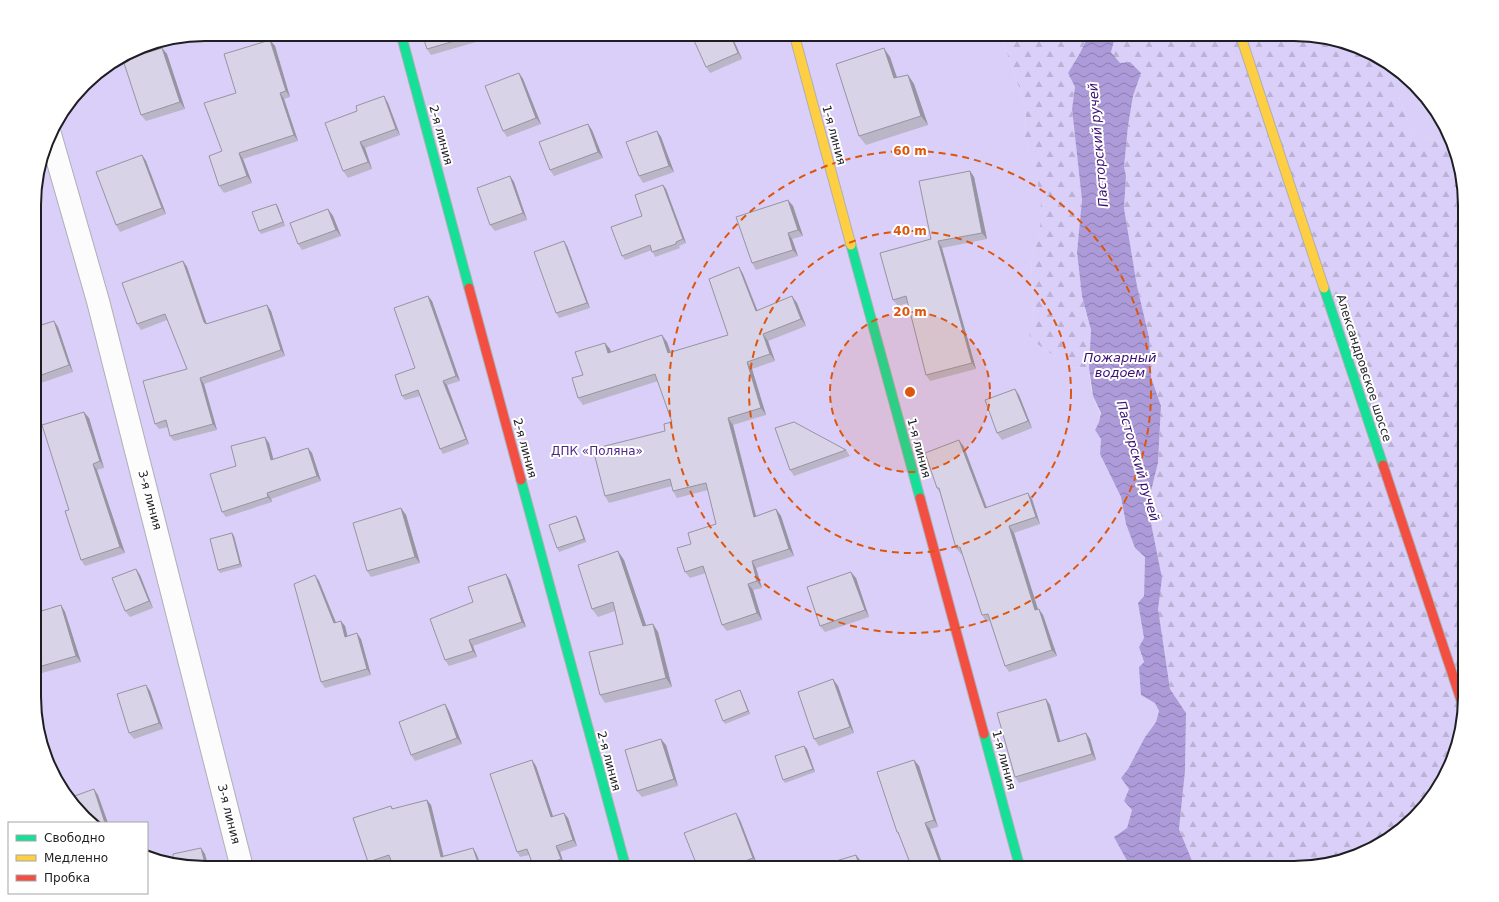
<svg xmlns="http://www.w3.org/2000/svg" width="1499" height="902" font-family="'DejaVu Sans',sans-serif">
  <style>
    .forest { fill: url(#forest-firs) }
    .garden { fill: #d9cff8 }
    .water { fill: url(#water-waves) }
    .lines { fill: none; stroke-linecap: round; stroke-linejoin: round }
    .street-casing { stroke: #b0afb5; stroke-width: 24 }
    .fast-casing { stroke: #b0afb5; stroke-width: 11 }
    .slow-casing { stroke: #b0afb5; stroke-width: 11 }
    .jam-casing { stroke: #b0afb5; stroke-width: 11 }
    .street { stroke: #fcfcfd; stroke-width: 22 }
    .fast { stroke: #16e098; stroke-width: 9 }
    .slow { stroke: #ffcf43; stroke-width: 9 }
    .jam { stroke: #f24e42; stroke-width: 9 }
    .wall { fill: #bab5c7 }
    .shaded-wall { fill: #9794a2 }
    .building { fill: #d8d3e7; stroke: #9794a2 }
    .ring { fill: none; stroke: #de560d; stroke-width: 2; stroke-dasharray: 7 5 }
    .labels { text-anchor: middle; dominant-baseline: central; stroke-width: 4; stroke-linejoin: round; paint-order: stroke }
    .street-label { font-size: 12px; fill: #1f1e23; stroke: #fff }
    .park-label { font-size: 12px; fill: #4e2789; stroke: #fff }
    .water-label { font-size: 13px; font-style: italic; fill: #3c0e74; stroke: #fff }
    .rim { fill: none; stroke: #1f1e23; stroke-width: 2 }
    .centre { fill: #de560d; stroke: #fff; stroke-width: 2 }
    .ring-label { font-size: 12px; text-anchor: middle; font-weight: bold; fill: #de560d; stroke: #fff; stroke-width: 4; stroke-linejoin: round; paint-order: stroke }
  </style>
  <defs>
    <pattern id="forest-firs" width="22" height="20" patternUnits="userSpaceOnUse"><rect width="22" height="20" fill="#d9cff8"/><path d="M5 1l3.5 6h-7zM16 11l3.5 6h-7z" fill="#bab1d4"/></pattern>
    <pattern id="water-waves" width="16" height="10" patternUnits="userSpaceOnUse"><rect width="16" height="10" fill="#ac9bd8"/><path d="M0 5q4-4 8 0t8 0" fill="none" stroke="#8b7eaf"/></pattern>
  </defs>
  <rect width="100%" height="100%" fill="#e9e8f0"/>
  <g class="forest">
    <polygon points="1000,34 1089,34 1080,53 1068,73 1075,87 1072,109 1082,200 1077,252 1082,296 1091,330 1089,368 1070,367 1034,342 1028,334 1034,318 1031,257 1040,236 1036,171 1025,139 1026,107"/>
    <polygon points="1116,34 1294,34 1338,40 1380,57 1386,62 1413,134 1454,146 1456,150 1465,194 1465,708 1442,783 1415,818 1380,845 1305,868 1195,868 1179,829 1185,771 1186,713 1170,689 1157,609 1162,578 1149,513 1151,491 1158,463 1161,406 1151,377 1149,337 1137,286 1124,208 1126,176 1124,167 1128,126 1133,96 1141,73 1120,63 1111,52"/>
  </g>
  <g class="garden">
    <path d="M 205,34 L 1000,34 L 1026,107 L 1025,139 L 1036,171 L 1041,206 L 1040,236 L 1031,257 L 1034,318 L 1029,334 L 1034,342 L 1070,367 L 1089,368 C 1090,377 1090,387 1093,396 C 1098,412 1105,412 1095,430 L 1101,439 L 1100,454 L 1121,497 L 1126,524 L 1135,548 L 1145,556 L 1144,596 L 1138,604 L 1144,638 L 1139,647 L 1159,711 L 1156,722 L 1145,737 L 1128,769 L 1121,778 L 1129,789 L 1124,801 L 1132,810 L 1127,828 L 1115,837 L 1131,868 L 205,868 L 161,862 L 147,856 L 147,823 L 96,823 L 63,792 L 35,719 L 35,183 L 52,129 L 92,77 L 140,47 Z"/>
    <polygon points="1386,62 1436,110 1454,146 1413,134"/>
  </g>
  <polygon class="water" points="1089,34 1116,34 1111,52 1120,63 1130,62 1141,73 1133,96 1128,126 1124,167 1126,176 1124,208 1137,286 1149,337 1151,377 1161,406 1158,463 1151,491 1149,513 1162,578 1158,609 1170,689 1186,713 1185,771 1179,829 1195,868 1131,868 1114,837 1127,828 1132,810 1124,801 1129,789 1121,778 1128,769 1145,737 1156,722 1159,711 1155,703 1141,695 1139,667 1144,662 1139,647 1144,638 1138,603 1144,596 1145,557 1135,548 1126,524 1121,497 1100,454 1101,439 1095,430 1099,422 1101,413 1093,396 1089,368 1091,330 1082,296 1077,252 1082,200 1072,109 1075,87 1068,73 1080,53"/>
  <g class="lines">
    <defs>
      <polyline id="street" points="50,134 98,301 242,868"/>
      <g id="fast">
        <polyline points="401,34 469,288"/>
        <polyline points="851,245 920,498"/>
        <polyline points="1324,288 1383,465"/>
        <polyline points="521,480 626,868"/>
        <polyline points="984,734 1020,868"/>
      </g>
      <g id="slow">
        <polyline points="794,34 851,245"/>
        <polyline points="1240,34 1324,288"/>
      </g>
      <g id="jam">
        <polyline points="469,288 521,480"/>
        <polyline points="1383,465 1464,709"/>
        <polyline points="920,498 984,734"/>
      </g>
    </defs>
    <use href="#street" class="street-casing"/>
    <use href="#fast" class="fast-casing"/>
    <use href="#slow" class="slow-casing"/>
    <use href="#jam" class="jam-casing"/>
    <use href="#street" class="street"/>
    <use href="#fast" class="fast"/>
    <use href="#slow" class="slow"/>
    <use href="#jam" class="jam"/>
  </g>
  <g class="wall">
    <polygon points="422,34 474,34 476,42 431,55 427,49"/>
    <polygon points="697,34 731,34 742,59 710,73 706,67"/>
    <polygon points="270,40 275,46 290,97 284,99 298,141 243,159 252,183 224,193 219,186 222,151 236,93"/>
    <polygon points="162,48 167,54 185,109 146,121 141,115"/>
    <polygon points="890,57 897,77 908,75 914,84 928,125 866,145 859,136"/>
    <polygon points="519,73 523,79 541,124 507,137 503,131"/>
    <polygon points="1411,87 1424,99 1420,101 1415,95"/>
    <polygon points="384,96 388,103 400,135 365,148 372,169 348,178 343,171 357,111"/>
    <polygon points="592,130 603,158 554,176 550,170"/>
    <polygon points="657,131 661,137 674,172 643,183 639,176"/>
    <polygon points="142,155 146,161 166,214 120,232 116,225"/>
    <polygon points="970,171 974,177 987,239 942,248 976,369 930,381 926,375 908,303 898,306 893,300 931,239"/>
    <polygon points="510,176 514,182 527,220 495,231 490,225"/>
    <polygon points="663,185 666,189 686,243 679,246 680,248 655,257 652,250 625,260 622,256 642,216"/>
    <polygon points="788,200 793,206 803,236 792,239 798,256 756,270 752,263"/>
    <polygon points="276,204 278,207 285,226 261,234 259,231"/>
    <polygon points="328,209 333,216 341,236 302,250 298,244"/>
    <polygon points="567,246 590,308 559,318 556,313"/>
    <polygon points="183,261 187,267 207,324 267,305 271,311 285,356 204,384 217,430 174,441 170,436 168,427 159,429 155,424 187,369 167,320 141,330 137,324"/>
    <polygon points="739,267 743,274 758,311 797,303 806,326 768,341 775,361 752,369 766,415 733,425 756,516 776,509 781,516 794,556 756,568 762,588 753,590 762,620 727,631 722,625 706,573 690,578 685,572 691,544 716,524 708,490 677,498 673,491 672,486 609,503 605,496 665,431 672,422 658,381 583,405 578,398 583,375 610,349 611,352 667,342 671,352 728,335"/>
    <polygon points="428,296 432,301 460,381 447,385 469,444 443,454 440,449 420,396 405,400 402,396 415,368"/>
    <polygon points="54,321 58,327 73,372 41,383 36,377"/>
    <polygon points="1019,395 1032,428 1002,440 997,433"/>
    <polygon points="89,418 104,468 97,470 125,553 85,566 81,560 69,510"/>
    <polygon points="959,440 964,447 987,507 1032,499 1040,524 1014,533 1038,609 1043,615 1057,656 1009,672 1005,666 990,621 986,622 982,615 962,554 961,554 956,548 940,493 937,488"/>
    <polygon points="269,443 273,459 308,448 312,453 321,481 271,499 272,502 226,517 222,512 236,466"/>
    <polygon points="846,450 850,456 794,476 790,470"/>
    <polygon points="401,508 406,515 420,563 371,577 367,571"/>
    <polygon points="576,516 578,519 586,542 559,552 557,548"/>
    <polygon points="234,536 242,567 220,573 218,570"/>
    <polygon points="624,560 646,625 658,632 672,687 605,703 600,695 623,644 615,611 598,617 592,609"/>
    <polygon points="136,569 140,575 153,608 130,617 125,611"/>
    <polygon points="856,578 869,617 825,632 820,626"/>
    <polygon points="510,580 526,627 473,646 477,657 449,666 445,660 473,602"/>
    <polygon points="319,581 336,622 345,626 347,636 361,639 371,675 325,688 321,682"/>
    <polygon points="61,605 65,612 81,662 35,675 35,613"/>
    <polygon points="838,686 854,733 819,746 814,739"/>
    <polygon points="150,691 163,729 134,739 129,733"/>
    <polygon points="742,694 750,714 725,724 723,721"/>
    <polygon points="1046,699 1050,705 1060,741 1090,739 1096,760 1019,783 1015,777"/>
    <polygon points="445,704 449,711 462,744 415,761 411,755"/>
    <polygon points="666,745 678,786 642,797 637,791"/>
    <polygon points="804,746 807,749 815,772 785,783 783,780"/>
    <polygon points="532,760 536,766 553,817 568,818 577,846 560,852 564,864 554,868 534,868 529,855 520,857 517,852"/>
    <polygon points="914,760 919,766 938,827 930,829 944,868 912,868 900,837 897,832"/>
    <polygon points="427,800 431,805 443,856 473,848 476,853 482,868 394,868 391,861 371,867 368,862 353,818 391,806 393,809"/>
    <polygon points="740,820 757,864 748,868 698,868"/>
  </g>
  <g class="shaded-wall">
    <polygon points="471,34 474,34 476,42 472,36"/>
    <polygon points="730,34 731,34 742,59 738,53"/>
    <polygon points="270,40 275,46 290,97 286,91"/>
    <polygon points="162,48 167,54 185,109 180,102"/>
    <polygon points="884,48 890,57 900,87 894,78"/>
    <polygon points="519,73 523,79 541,124 536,118"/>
    <polygon points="908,75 914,84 928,125 921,116"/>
    <polygon points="280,93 284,99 298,141 294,135"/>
    <polygon points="384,96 388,103 400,135 396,129"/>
    <polygon points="588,124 592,130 603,158 598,152"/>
    <polygon points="657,131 661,137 674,172 669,166"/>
    <polygon points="360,142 365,148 372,169 368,162"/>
    <polygon points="239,153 243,159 252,183 247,176"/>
    <polygon points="142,155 146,161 166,214 162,208"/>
    <polygon points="970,171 974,177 987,239 982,233"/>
    <polygon points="510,176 514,182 527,220 523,213"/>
    <polygon points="663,185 666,189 686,243 683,239"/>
    <polygon points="788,200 793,206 803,236 798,230"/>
    <polygon points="276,204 278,207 285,226 283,222"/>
    <polygon points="328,209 333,216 341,236 336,230"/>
    <polygon points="788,233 792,239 798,256 793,250"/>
    <polygon points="564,241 567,246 590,308 587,303"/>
    <polygon points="938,241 942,248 976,369 972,363"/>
    <polygon points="183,261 187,267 208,328 204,322"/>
    <polygon points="739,267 743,274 760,318 756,311"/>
    <polygon points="428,296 432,301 460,381 456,376"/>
    <polygon points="792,296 797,303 806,326 801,319"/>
    <polygon points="267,305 271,311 285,356 281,350"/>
    <polygon points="54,321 58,327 73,372 69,365"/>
    <polygon points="763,334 768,341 775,361 770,354"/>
    <polygon points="662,335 667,342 673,360 668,353"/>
    <polygon points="605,343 610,349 613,360 608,353"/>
    <polygon points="747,362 752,369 766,415 761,408"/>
    <polygon points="200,378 204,384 217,430 213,424"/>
    <polygon points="443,381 447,385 469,444 466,439"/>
    <polygon points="1015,389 1019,395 1032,428 1028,421"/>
    <polygon points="84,412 89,418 104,468 100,461"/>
    <polygon points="728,418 733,425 758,524 754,517"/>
    <polygon points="265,437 269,443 275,465 271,460"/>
    <polygon points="959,440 964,447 989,514 985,508"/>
    <polygon points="308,448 312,453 321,481 317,476"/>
    <polygon points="93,464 97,470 125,553 120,547"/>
    <polygon points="267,493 271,499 272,502 268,497"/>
    <polygon points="1028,493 1032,499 1040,524 1036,517"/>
    <polygon points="401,508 406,515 420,563 415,557"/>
    <polygon points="776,509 781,516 794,556 789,549"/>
    <polygon points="576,516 578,519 586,542 584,539"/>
    <polygon points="1009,526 1014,533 1040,616 1035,610"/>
    <polygon points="232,533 234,536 242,567 240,564"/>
    <polygon points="618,551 624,560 649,634 643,626"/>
    <polygon points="752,561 756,568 762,588 757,581"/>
    <polygon points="136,569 140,575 153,608 149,601"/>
    <polygon points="851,572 856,578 869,617 865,610"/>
    <polygon points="506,574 510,580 526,627 522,622"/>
    <polygon points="315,575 319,581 338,628 334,623"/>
    <polygon points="748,584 753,590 762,620 757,613"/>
    <polygon points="61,605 65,612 81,662 76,656"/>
    <polygon points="1039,609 1043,615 1057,656 1052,650"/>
    <polygon points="341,621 345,626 349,642 345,637"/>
    <polygon points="653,624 658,632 672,687 666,678"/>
    <polygon points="357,633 361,639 371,675 367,669"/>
    <polygon points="469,640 473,646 477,657 473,651"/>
    <polygon points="833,679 838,686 854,733 850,727"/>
    <polygon points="146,685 150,691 163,729 159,723"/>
    <polygon points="740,690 742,694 750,714 748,711"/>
    <polygon points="1046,699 1050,705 1062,747 1058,742"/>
    <polygon points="445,704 449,711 462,744 457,738"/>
    <polygon points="1086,733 1090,739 1096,760 1092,754"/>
    <polygon points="661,739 666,745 678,786 674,779"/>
    <polygon points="804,746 807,749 815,772 813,769"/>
    <polygon points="532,760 536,766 555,822 551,817"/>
    <polygon points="914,760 919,766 938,827 934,820"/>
    <polygon points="94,789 98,795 108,823 105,823"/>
    <polygon points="427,800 431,805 445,862 441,857"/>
    <polygon points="564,813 568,818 577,846 573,840"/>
    <polygon points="736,813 740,820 757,864 753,858"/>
    <polygon points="925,823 930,829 944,868 942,868"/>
    <polygon points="556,846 560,852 564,864 561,859"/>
    <polygon points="201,848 205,854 209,868 206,868"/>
    <polygon points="473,848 476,853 482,868 480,868"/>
    <polygon points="856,855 861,861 863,868 860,868"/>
  </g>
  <g class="building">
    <polygon points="422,34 471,34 472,36 427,49"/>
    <polygon points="697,34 730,34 738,53 706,67 692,36"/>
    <polygon points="270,40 286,91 280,93 294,135 239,153 247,176 219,186 209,156 222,151 204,103 236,93 224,54"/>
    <polygon points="162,48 180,102 141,115 123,60"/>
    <polygon points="884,48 894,78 908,75 921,116 859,136 836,64"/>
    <polygon points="519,73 536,118 503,131 485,86"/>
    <polygon points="1411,87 1418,93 1415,95"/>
    <polygon points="384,96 396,129 360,142 368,162 343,171 325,123 357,111 356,106"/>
    <polygon points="588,124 598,152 550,170 539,142"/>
    <polygon points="657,131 669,166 639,176 626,142"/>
    <polygon points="142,155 162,208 116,225 96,172"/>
    <polygon points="970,171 982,233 938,241 972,363 926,375 906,296 893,300 880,253 931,239 919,181"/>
    <polygon points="510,176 523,213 490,225 477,188"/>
    <polygon points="663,185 683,239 676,242 676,244 652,252 650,245 622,256 611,227 642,216 635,195"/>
    <polygon points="788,200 798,230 788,233 793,250 752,263 736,217"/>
    <polygon points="276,204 283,222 259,231 252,212"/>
    <polygon points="328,209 336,230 298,244 290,223"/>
    <polygon points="564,241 587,303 556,313 534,252"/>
    <polygon points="183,261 204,322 206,324 267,305 281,350 200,378 213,424 170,436 166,420 155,424 143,381 187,369 165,314 137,324 122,283"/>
    <polygon points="739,267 756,311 792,296 801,319 763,334 770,354 747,362 761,408 728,418 754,517 776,509 789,549 752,561 757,581 748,584 757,613 722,625 703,566 685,572 677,548 691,544 688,533 716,524 706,483 673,491 670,479 605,496 593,449 665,431 664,424 672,422 655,374 578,398 572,378 583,375 575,352 605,343 608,353 662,335 668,353 728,335 709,279"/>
    <polygon points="428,296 456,376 443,381 466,439 440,449 418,390 402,396 395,375 415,368 394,308"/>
    <polygon points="54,321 69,365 36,377 35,374 35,327"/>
    <polygon points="1015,389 1028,421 997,433 985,400"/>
    <polygon points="84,412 100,461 93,464 120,547 81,560 65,511 69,510 42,425"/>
    <polygon points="794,422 846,450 790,470 775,428"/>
    <polygon points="265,437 271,460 308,448 317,476 267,493 268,497 222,512 210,474 236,466 231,446"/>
    <polygon points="959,440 985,508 1028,493 1036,517 1009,526 1035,610 1039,609 1052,650 1005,666 988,614 982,615 960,547 956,548 939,488 937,488 925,453"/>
    <polygon points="401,508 415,557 367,571 353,523"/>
    <polygon points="576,516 584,539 557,548 549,525"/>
    <polygon points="232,533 240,564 218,570 210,539"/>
    <polygon points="618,551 643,626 653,624 666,678 600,695 589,652 623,644 613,602 592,609 578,565"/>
    <polygon points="136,569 149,601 125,611 112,578"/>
    <polygon points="851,572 865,610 820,626 807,587"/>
    <polygon points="506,574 522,622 469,640 473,651 445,660 430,619 473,602 468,587"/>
    <polygon points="315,575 334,623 341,621 345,637 357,633 367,669 321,682 294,584"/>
    <polygon points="61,605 76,656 35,668 35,613"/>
    <polygon points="833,679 850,727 814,739 798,692"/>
    <polygon points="146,685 159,723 129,733 117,694"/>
    <polygon points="740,690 748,711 723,721 715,700"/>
    <polygon points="1046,699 1058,742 1086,733 1092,754 1015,777 997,713"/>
    <polygon points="445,704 457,738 411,755 399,722"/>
    <polygon points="661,739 674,779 637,791 625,750"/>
    <polygon points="804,746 813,769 783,780 775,756"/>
    <polygon points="532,760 551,817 564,813 573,840 556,846 561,859 536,868 534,868 527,849 517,852 490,774"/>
    <polygon points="914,760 934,820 925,823 942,868 912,868 898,832 897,832 877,772"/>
    <polygon points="94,789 105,823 96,823 69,798"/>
    <polygon points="427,800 441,857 473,848 480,868 394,868 389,855 368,862 353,818 391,806 392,809"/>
    <polygon points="736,813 753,858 727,868 698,868 684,833"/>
    <polygon points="201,848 206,868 173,864 173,854"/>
    <polygon points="856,855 860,868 816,868 816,867"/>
  </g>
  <circle cx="910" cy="392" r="80" fill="#de560d" fill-opacity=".12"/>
  <g class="ring">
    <circle cx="910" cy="392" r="80"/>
    <circle cx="910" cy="392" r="161"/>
    <circle cx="910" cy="392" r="241"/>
  </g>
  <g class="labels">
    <g class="street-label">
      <text transform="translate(441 135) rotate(75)">2-я линия</text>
      <text transform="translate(834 135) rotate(75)">1-я линия</text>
      <text transform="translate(1364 368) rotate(72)">Александровское шоссе</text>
      <text transform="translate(525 448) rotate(75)">2-я линия</text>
      <text transform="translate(919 448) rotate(75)">1-я линия</text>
      <text transform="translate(150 500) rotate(75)">3-я линия</text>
      <text transform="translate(1004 760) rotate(75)">1-я линия</text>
      <text transform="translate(609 761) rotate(75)">2-я линия</text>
      <text transform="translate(229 814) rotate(76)">3-я линия</text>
    </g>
    <g class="park-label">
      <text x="597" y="451">ДПК «Поляна»</text>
    </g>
    <g class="water-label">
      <text transform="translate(1098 145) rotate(-95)">Пасторский ручей</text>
      <text x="1120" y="357">Пожарный<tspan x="1120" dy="15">водоем</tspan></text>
      <text transform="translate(1138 461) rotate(74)">Пасторский ручей</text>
    </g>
  </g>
  <path d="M0 0H1499V902H0ZM205 41H1294A164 164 0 0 1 1458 205V697A164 164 0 0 1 1294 861H205A164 164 0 0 1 41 697V205A164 164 0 0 1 205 41Z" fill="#fff" fill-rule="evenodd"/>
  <path class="rim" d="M205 41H1294A164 164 0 0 1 1458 205V697A164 164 0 0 1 1294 861H205A164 164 0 0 1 41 697V205A164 164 0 0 1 205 41Z"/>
  <circle cx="910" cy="392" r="6" class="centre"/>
  <g class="ring-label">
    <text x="910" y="155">60 m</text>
    <text x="910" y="235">40 m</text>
    <text x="910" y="316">20 m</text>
  </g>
  <rect x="8" y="822" width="140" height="72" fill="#ffffff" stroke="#a5a5a7"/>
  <rect x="16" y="835" width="20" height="6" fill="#16e098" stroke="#a5a5a7"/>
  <text x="44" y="842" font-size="12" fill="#1f1e23">Свободно</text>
  <rect x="16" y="855" width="20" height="6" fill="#ffcf43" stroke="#a5a5a7"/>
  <text x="44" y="862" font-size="12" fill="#1f1e23">Медленно</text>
  <rect x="16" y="875" width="20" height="6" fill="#f24e42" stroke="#a5a5a7"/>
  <text x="44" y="882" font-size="12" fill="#1f1e23">Пробка</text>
</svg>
